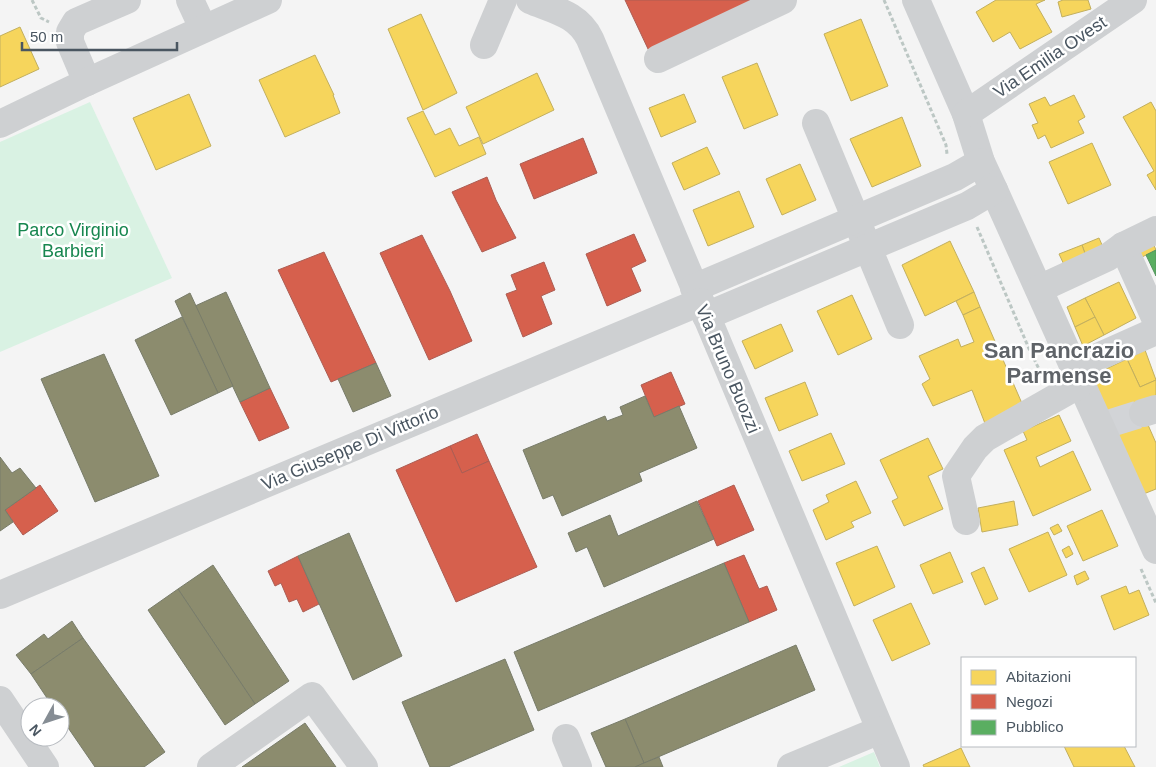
<svg xmlns="http://www.w3.org/2000/svg" width="1156" height="767" font-family="Helvetica,sans-serif">
  <style>
    .green { fill: #d9f2e3 }
    .homes { fill: #f6d55c; stroke: #c2af5e }
    .shops { fill: #d6604d; stroke: #ac5d53 }
    .public { fill: #5aae61; stroke: #559461 }
    .industry { fill: #8c8c6e; stroke: #787c6a }
    .lines { fill: none; stroke-linecap: round; stroke-linejoin: round }
    .minor-tunnel { stroke: #d2d4d7; stroke-width: 28; stroke-dasharray: 28 14; stroke-linecap: butt }
    .path { stroke: #bcc7c4; stroke-width: 3; stroke-dasharray: 4 2.5; stroke-linecap: butt }
    .minor { stroke: #ced0d2; stroke-width: 28 }
    .labels { text-anchor: middle; dominant-baseline: central; stroke-width: 5; stroke-linejoin: round; paint-order: stroke }
    .street-label { font-size: 18px; fill: #4a5661; stroke: #fff }
    .park-label { font-size: 18px; fill: #17864f; stroke: #fff }
    .district-label { font-size: 22px; font-weight: bold; fill: #5f6368; stroke: #fff }
  </style>
  <rect width="100%" height="100%" fill="#f4f4f4"/>
  <g class="green">
    <polygon points="90,102 172,278 0,352 0,142"/>
    <polygon points="874,752 880,767 839,767"/>
  </g>
  <g class="homes">
    <polygon points="996,0 1045,0 1036,4 1052,32 1020,49 1010,32 993,42 976,12"/>
    <polygon points="1063,0 1088,0 1091,9 1062,17 1058,2"/>
    <polygon points="421,14 457,93 423,110 388,29"/>
    <polygon points="861,19 888,86 851,101 824,34"/>
    <polygon points="20,27 39,69 0,87 0,36"/>
    <polygon points="315,55 334,95 333,95 340,113 285,137 259,80"/>
    <polygon points="757,63 778,115 744,129 722,77"/>
    <polygon points="537,73 554,110 483,144 466,107"/>
    <polygon points="189,94 211,146 156,170 133,118"/>
    <polygon points="684,94 696,122 661,137 649,108"/>
    <polygon points="1074,95 1085,117 1078,121 1084,133 1051,148 1045,135 1038,139 1032,125 1038,123 1029,104 1045,97 1050,106"/>
    <polygon points="1151,102 1156,111 1156,190 1147,175 1154,171 1123,117"/>
    <polygon points="423,111 435,135 450,128 459,146 479,137 486,154 435,177 407,118"/>
    <polygon points="902,117 921,166 872,187 850,139"/>
    <polygon points="1092,143 1111,185 1068,204 1049,162"/>
    <polygon points="707,147 720,174 684,190 672,163"/>
    <polygon points="800,164 816,200 782,215 766,179"/>
    <polygon points="739,191 754,227 708,246 693,210"/>
    <polygon points="1150,236 1156,250 1142,257 1135,244"/>
    <polygon points="1099,238 1106,254 1088,262 1082,245"/>
    <polygon points="950,241 974,292 925,316 902,265"/>
    <polygon points="1082,245 1088,262 1067,271 1059,254"/>
    <polygon points="1119,282 1136,318 1104,335 1085,298"/>
    <polygon points="974,292 980,307 963,315 956,301"/>
    <polygon points="852,295 872,339 838,355 817,311"/>
    <polygon points="1085,298 1095,317 1075,327 1067,307"/>
    <polygon points="980,307 1024,408 986,426 972,390 933,406 922,384 930,379 919,356 958,339 961,347 974,342 963,315"/>
    <polygon points="1095,317 1104,335 1083,346 1075,327"/>
    <polygon points="781,324 793,351 755,369 742,341"/>
    <polygon points="1145,350 1156,380 1140,387 1127,359"/>
    <polygon points="1127,359 1140,387 1156,380 1156,403 1141,409 1156,443 1156,489 1141,495 1091,376"/>
    <polygon points="805,382 818,415 779,431 765,398"/>
    <polygon points="1059,415 1071,441 1036,457 1040,467 1073,451 1091,490 1033,516 1004,450 1027,440 1023,431"/>
    <polygon points="831,433 845,464 802,481 789,451"/>
    <polygon points="928,438 943,469 928,476 943,509 904,526 892,501 898,498 880,460"/>
    <polygon points="856,481 871,513 851,522 854,527 826,540 813,510 829,502 826,495"/>
    <polygon points="1014,501 1018,525 982,532 978,508"/>
    <polygon points="1102,510 1118,546 1083,561 1067,526"/>
    <polygon points="1058,524 1062,531 1054,535 1050,528"/>
    <polygon points="1048,532 1067,575 1029,592 1009,549"/>
    <polygon points="877,546 895,587 854,606 836,563"/>
    <polygon points="1069,546 1073,554 1066,558 1062,550"/>
    <polygon points="950,552 963,582 933,594 920,565"/>
    <polygon points="984,567 998,599 985,605 971,573"/>
    <polygon points="1085,571 1089,579 1077,585 1074,576"/>
    <polygon points="1126,586 1129,594 1139,590 1149,615 1114,630 1101,596"/>
    <polygon points="911,603 930,644 892,661 873,620"/>
    <polygon points="1064,746 1124,746 1135,767 1074,767"/>
    <polygon points="961,748 970,767 924,767 923,765"/>
  </g>
  <g class="shops">
    <polygon points="625,0 760,0 649,51"/>
    <polygon points="583,138 597,173 534,199 520,164"/>
    <polygon points="487,177 496,200 516,238 482,252 452,192"/>
    <polygon points="634,234 646,261 631,268 641,291 607,306 586,254"/>
    <polygon points="422,235 450,291 472,341 429,360 380,253"/>
    <polygon points="324,252 376,363 331,382 278,270"/>
    <polygon points="544,262 555,290 541,296 552,324 523,337 506,294 517,290 511,275"/>
    <polygon points="671,372 685,404 654,417 641,385"/>
    <polygon points="270,388 289,428 259,441 240,402"/>
    <polygon points="477,434 489,461 462,473 450,446"/>
    <polygon points="450,446 462,473 489,461 537,567 456,602 396,470"/>
    <polygon points="40,485 58,511 23,535 5,510"/>
    <polygon points="734,485 754,530 717,546 698,501"/>
    <polygon points="744,555 759,589 767,586 777,610 749,622 724,563"/>
    <polygon points="298,556 319,604 303,612 297,599 289,602 281,583 275,586 268,571"/>
  </g>
  <polygon class="public" points="1156,250 1156,276 1146,255"/>
  <g class="industry">
    <polygon points="226,292 270,388 240,402 195,306"/>
    <polygon points="190,293 233,386 218,393 175,301"/>
    <polygon points="182,317 218,393 171,415 135,340"/>
    <polygon points="104,354 159,476 95,502 41,379"/>
    <polygon points="376,363 391,396 353,412 338,379"/>
    <polygon points="645,396 654,417 679,406 697,448 639,473 642,481 562,516 553,495 543,499 523,450 605,416 607,421 623,415 620,407"/>
    <polygon points="0,457 12,473 20,468 36,488 5,510 13,522 0,531"/>
    <polygon points="697,501 714,539 604,587 587,547 576,552 568,533 610,515 618,536"/>
    <polygon points="349,533 402,656 353,680 298,556"/>
    <polygon points="724,563 749,622 538,711 514,652"/>
    <polygon points="213,565 289,681 255,704 178,589"/>
    <polygon points="178,589 255,704 225,725 148,610"/>
    <polygon points="72,621 83,638 31,674 16,655 44,634 48,639"/>
    <polygon points="83,638 165,752 144,767 95,767 60,716 60,707 53,707 31,674"/>
    <polygon points="796,645 815,690 644,763 625,719"/>
    <polygon points="505,659 534,730 448,767 430,767 402,702"/>
    <polygon points="625,719 644,763 635,767 606,767 591,733"/>
    <polygon points="305,723 336,767 242,767"/>
    <polygon points="659,757 663,767 635,767 644,763"/>
  </g>
  <g class="lines">
    <polyline class="minor-tunnel" points="1111,423 1143,413"/>
    <g class="path">
      <polyline points="32,0 41,18 49,22"/>
      <polyline points="884,0 946,145 947,154"/>
      <polyline points="977,227 1030,351 1044,379"/>
      <polyline points="1141,569 1156,603"/>
    </g>
    <g class="minor">
      <polyline points="190,0 203,28"/>
      <path d="M 530,0 C 554,10 578,14 590,39 L 896,767"/>
      <polyline points="916,0 966,114 981,162 994,190 1156,550"/>
      <polyline points="484,45 503,0"/>
      <polyline points="658,59 783,0"/>
      <polyline points="87,82 70,42 70,32 76,22 127,0"/>
      <polyline points="966,114 1133,0"/>
      <polyline points="816,123 900,325"/>
      <polyline points="0,124 87,82 268,0"/>
      <polyline points="1123,246 1156,320"/>
      <polyline points="694,288 955,177 981,162"/>
      <polyline points="1039,289 1108,257 1123,246 1156,230"/>
      <polyline points="706,316 967,206 994,190"/>
      <polyline points="1073,368 1156,331"/>
      <polyline points="1143,413 1156,409"/>
      <polyline points="966,521 956,476 975,448 985,438 1080,384"/>
      <polyline points="0,595 700,302"/>
      <polyline points="0,700 45,767"/>
      <polyline points="566,738 578,767"/>
      <polyline points="211,767 312,696 364,767"/>
      <polyline points="791,767 880,730"/>
    </g>
  </g>
  <g class="labels">
    <g class="street-label">
      <text transform="translate(1050 57) rotate(-34)">Via Emilia Ovest</text>
      <text transform="translate(728 369) rotate(67)">Via Bruno Buozzi</text>
      <text transform="translate(350 448) rotate(-23)">Via Giuseppe Di Vittorio</text>
    </g>
    <g class="park-label">
      <text x="73" y="230">Parco Virginio<tspan x="73" dy="21">Barbieri</tspan></text>
    </g>
    <g class="district-label">
      <text x="1059" y="350">San Pancrazio<tspan x="1059" dy="25">Parmense</tspan></text>
    </g>
  </g>
  <rect x="961" y="657" width="175" height="90" fill="#ffffff" stroke="#b7bbc0"/>
  <rect x="971" y="670" width="25" height="15" fill="#f6d55c" stroke="#b7bbc0"/>
  <text x="1006" y="682" font-size="15" fill="#4a5661">Abitazioni</text>
  <rect x="971" y="694" width="25" height="15" fill="#d6604d" stroke="#b7bbc0"/>
  <text x="1006" y="707" font-size="15" fill="#4a5661">Negozi</text>
  <rect x="971" y="720" width="25" height="15" fill="#5aae61" stroke="#b7bbc0"/>
  <text x="1006" y="732" font-size="15" fill="#4a5661">Pubblico</text>
  <g transform="translate(45 722) rotate(230)"><circle r="24" fill="#ffffff" stroke="#b7bbc0"/>
  <path d="M0-4L9 19L0 12L-9 19Z" fill="#868d94"/>
  <text y="-8" font-size="14" font-weight="bold" text-anchor="middle" fill="#4a5661">N</text>
  </g>
  <path d="M22 42v8h155v-8" fill="none" stroke="#4a5661" stroke-width="2.5"/>
  <text x="30" y="42" font-size="15" fill="#4a5661" stroke="#ffffff" stroke-width="4" paint-order="stroke">50 m</text>
</svg>
